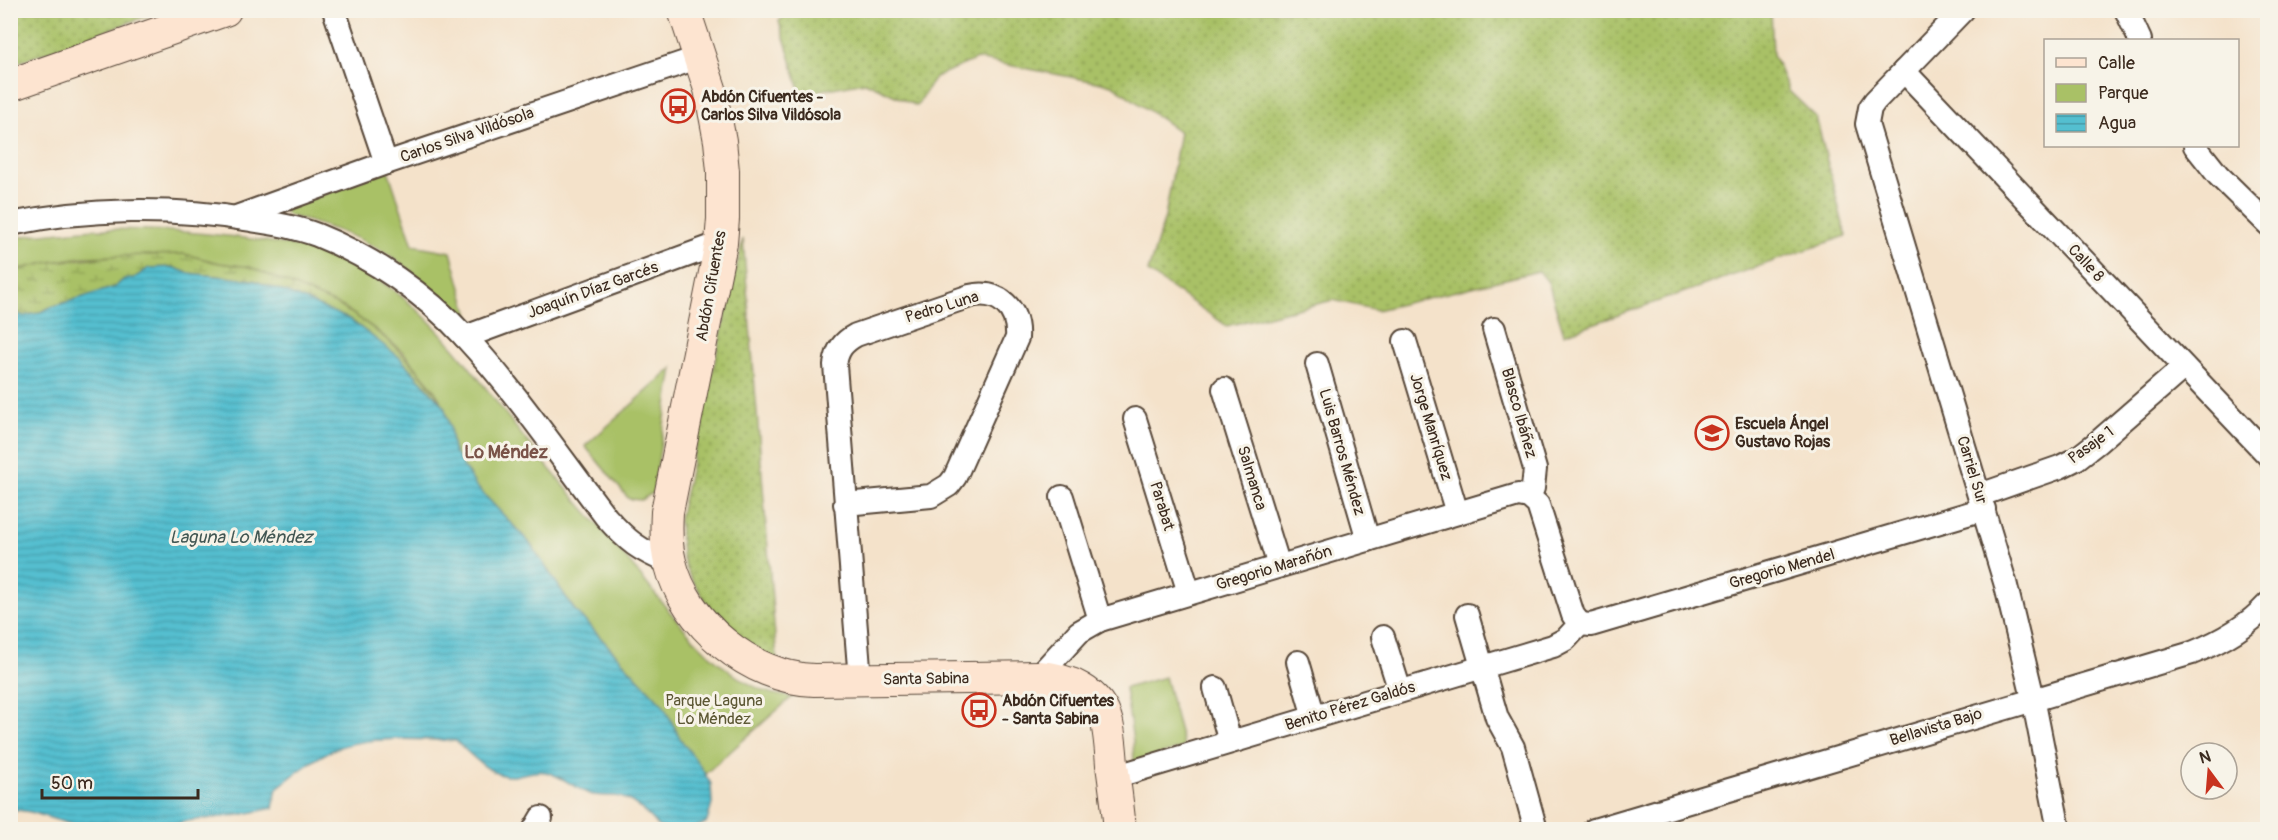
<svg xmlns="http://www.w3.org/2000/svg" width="2278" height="840" font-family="Pangolin,sans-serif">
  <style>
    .grass { fill: url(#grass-dots); stroke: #727642; stroke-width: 1.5 }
    .wetland { fill: url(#wetland-marsh); stroke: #727642; stroke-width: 1.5 }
    .green { fill: #a9c166; stroke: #727642; stroke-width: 1.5 }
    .water { fill: url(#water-rules); stroke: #487477; stroke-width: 1.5 }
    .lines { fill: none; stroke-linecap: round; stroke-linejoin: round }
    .street-casing { stroke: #574638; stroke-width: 26 }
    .secondary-casing { stroke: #574638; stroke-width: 34 }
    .street { stroke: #fff; stroke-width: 22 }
    .secondary { stroke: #fde4d0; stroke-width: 32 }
    .labels { text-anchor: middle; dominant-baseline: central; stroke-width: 6; stroke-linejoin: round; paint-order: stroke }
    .poi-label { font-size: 16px; font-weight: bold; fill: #3b2a1e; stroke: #f7f3e8; text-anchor: start }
    .street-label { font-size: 16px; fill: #3b2a1e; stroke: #f7f3e8 }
    .park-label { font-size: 16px; fill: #5c5734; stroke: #f7f3e8 }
    .neighbourhood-label { font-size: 18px; font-weight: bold; fill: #7a5348; stroke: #f7f3e8 }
    .water-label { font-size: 18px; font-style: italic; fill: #425753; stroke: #f7f3e8 }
  </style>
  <defs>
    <pattern id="grass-dots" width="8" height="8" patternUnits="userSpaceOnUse" patternTransform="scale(1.5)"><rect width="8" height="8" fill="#a9c166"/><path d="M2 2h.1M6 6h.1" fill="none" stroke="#8b9d53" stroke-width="1.8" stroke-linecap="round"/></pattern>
    <pattern id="wetland-marsh" width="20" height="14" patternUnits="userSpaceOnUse" patternTransform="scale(1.5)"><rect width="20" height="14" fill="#a9c166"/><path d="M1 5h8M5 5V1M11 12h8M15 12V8" fill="none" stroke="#8b9d53"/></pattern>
    <pattern id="water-rules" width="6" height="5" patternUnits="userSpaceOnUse" patternTransform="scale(1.5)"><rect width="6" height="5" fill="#54bfd0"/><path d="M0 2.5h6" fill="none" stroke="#479ba8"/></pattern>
  </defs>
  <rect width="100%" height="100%" fill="#f7f3e8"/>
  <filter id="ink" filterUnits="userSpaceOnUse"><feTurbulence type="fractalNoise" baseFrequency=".0167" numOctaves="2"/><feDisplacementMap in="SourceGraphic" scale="12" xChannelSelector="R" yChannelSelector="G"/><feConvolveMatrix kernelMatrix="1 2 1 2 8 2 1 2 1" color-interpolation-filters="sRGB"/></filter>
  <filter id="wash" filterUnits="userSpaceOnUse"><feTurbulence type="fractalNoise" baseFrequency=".008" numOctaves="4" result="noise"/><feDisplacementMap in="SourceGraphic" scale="24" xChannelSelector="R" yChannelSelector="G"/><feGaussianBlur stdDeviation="1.35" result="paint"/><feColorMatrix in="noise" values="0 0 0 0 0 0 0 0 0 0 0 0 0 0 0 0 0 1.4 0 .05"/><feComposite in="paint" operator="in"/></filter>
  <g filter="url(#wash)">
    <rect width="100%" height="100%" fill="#f4e2ca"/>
    <g class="grass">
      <polygon points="11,10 161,10 161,11 11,65"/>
      <polygon points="787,11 1771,11 1773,54 1789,91 1816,117 1846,236 1564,334 1548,282 1539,271 1377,310 1333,300 1227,326 1148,272 1165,217 1180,132 1112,85 977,59 935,77 917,106 865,82 801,94 779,21 788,14"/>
      <polygon points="743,239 777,661 749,646 710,608 689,575 682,555 679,519"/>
    </g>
    <path class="wetland" d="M 135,254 C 151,254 169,251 185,254 C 197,256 208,261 220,263 C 231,265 242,264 252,267 C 333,294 398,334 444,406 L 398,356 L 349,319 L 253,280 L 188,273 L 172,267 L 149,268 L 134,278 L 124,279 L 115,287 L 51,307 L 38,313 L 24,316 L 11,312 L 10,271 L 50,262 Z"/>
    <g class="green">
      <path d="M 388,170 L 413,245 L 451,252 L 473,331 C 445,302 415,269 379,249 C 350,233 319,224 287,215 L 284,209 Z"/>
      <path d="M 94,229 C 158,229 221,233 283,244 C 299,247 317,249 332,255 C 426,294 469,369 529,444 C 563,486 600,526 635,569 C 670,612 715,675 770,693 C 777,695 785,696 792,697 L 705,774 L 681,740 L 663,705 L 574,609 L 529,542 L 476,486 L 453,450 L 450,427 L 444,406 L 433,388 L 403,352 L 375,329 L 343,307 L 250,267 L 220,263 L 184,254 L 83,257 L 50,262 L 11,271 L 10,239 L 31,235 Z"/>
      <polygon points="673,368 653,493 641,500 629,499 585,446"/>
      <polygon points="1165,677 1184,747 1134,763 1133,741 1125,688"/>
    </g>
    <path class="water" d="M 172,267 L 188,273 L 253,280 L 293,295 L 349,319 L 398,356 L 444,406 L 450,427 L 453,450 L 476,486 L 529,542 L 574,609 L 663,705 L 681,740 L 699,764 L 711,784 L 712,804 L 707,822 C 692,831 676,830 659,827 C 647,814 633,798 615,796 C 606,795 595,797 587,793 C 573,786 561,776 546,772 C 534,770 525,774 514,776 C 492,778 471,755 456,741 C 423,739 365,736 335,749 C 314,758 295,774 277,788 L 273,808 L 239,815 L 186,821 L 164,830 L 86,829 L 31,812 L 11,809 L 11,312 L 24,316 L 38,313 L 51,307 L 115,287 L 124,279 L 134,278 L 149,268 Z"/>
  </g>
  <g filter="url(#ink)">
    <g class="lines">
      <defs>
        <g id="street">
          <polyline points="334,10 386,163"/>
          <polyline points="1963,10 1875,101 1870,108 1867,124 2005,582 2033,698 2059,830"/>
          <polyline points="2126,10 2140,40"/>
          <polyline points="1904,71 2268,455"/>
          <polyline points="2195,146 2218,175 2268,224"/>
          <polyline points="239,216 386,163 700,57"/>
          <path d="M 10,224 C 88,208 172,207 251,220 C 273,223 296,227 317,235 C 372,257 426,294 466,338 C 517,393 560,457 606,517 C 628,542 639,550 670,563"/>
          <polyline points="1494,329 1535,469 1533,488 1529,497"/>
          <polyline points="465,337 721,243"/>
          <polyline points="1405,341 1457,513"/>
          <polyline points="1317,364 1368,540"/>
          <polyline points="1224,389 1279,566"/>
          <polyline points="1135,419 1189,593"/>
          <polyline points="1980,495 2060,467 2076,459 2098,442 2184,367"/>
          <polyline points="1062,497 1100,620"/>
          <path d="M 845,504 L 931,496 L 949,485 L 955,477 L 1017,338 C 1019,309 999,289 970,296 L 856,335 C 843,342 837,350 835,365 L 860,680"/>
          <polyline points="1467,615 1497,718 1513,747 1536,830"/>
          <polyline points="1580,624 1591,625 1984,509"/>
          <polyline points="1383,637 1400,691"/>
          <polyline points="1298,662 1314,717"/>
          <polyline points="1038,677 1079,632 1100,620 1518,495 1529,497 1538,505 1573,615 1580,624"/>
          <polyline points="1215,688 1230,742"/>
          <polyline points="1114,777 1553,646 1566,639 1580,624"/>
          <polyline points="534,830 541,818"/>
          <path d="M 1594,830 L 2192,653 C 2220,642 2247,627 2268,604"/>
        </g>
        <g id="secondary">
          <path d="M 684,10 L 710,89 L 720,141 L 723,171 L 723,219 L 721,243 L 667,512 C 666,529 666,546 670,562 C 685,624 751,678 814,680 L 1038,677 C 1067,679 1099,691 1107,723 C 1110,736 1111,751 1112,765 C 1115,786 1118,808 1120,830"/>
          <polyline points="10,85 225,10"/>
        </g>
      </defs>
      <use href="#street" class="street-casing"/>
      <use href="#secondary" class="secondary-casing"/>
      <use href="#street" class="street"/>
      <use href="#secondary" class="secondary"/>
    </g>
  </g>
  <defs>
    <symbol id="bus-ring" viewBox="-11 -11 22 22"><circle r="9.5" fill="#f7f3e8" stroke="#c8321e" stroke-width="1.5"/><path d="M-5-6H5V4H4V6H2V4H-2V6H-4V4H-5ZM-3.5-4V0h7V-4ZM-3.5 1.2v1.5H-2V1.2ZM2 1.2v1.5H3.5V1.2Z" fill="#c8321e"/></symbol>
    <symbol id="school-ring" viewBox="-11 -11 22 22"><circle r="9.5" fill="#f7f3e8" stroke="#c8321e" stroke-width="1.5"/><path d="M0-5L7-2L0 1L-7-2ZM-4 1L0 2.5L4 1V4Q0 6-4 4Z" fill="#c8321e"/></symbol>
  </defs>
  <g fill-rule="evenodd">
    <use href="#bus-ring" x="659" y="87" width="38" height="38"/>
    <use href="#school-ring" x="1693" y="414" width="38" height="38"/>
    <use href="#bus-ring" x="960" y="691" width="38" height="38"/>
  </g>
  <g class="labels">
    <g class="poi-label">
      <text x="701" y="97">Abdón Cifuentes -<tspan x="701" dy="18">Carlos Silva Vildósola</tspan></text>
      <text x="1735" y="424">Escuela Ángel<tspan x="1735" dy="18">Gustavo Rojas</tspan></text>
      <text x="1002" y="701">Abdón Cifuentes<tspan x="1002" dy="18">- Santa Sabina</tspan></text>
    </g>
    <g class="street-label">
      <text transform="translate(467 135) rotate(-19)">Carlos Silva Vildósola</text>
      <text transform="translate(2086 263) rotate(47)">Calle 8</text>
      <text transform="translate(711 286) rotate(-80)">Abdón Cifuentes</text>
      <text transform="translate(593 290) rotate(-20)">Joaquín Díaz Garcés</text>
      <text transform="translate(942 307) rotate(-17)">Pedro Luna</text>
      <text transform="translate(1519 413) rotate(74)">Blasco Ibáñez</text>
      <text transform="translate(1431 427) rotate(73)">Jorge Manríquez</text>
      <text transform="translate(2091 445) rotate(-36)">Pasaje 1</text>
      <text transform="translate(1342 452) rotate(74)">Luis Barros Méndez</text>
      <text transform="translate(1972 470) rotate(73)">Carriel Sur</text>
      <text transform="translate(1252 478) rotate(73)">Salmanca</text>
      <text transform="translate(1162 506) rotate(73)">Parabat</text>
      <text transform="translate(1274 568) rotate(-17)">Gregorio Marañón</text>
      <text transform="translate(1782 569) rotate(-16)">Gregorio Mendel</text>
      <text transform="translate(926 679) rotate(-1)">Santa Sabina</text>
      <text transform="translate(1350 706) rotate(-17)">Benito Pérez Galdós</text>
      <text transform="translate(1936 727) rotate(-17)">Bellavista Bajo</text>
    </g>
    <g class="park-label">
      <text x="714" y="701">Parque Laguna<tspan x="714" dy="18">Lo Méndez</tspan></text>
    </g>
    <g class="neighbourhood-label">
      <text x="506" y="452">Lo Méndez</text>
    </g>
    <g class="water-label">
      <text x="241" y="537">Laguna Lo Méndez</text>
    </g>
  </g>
  <rect width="2278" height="840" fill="none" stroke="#f7f3e8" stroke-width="36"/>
  <rect x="2044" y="39" width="195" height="108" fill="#f7f3e8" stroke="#aca397" stroke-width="1.5"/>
  <rect x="2056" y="58" width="30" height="9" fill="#fde4d0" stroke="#aca397" stroke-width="1.5"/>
  <text x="2098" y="69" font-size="18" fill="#3b2a1e">Calle</text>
  <rect x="2056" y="84" width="30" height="18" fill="#a9c166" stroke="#aca397" stroke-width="1.5"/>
  <text x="2098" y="99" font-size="18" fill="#3b2a1e">Parque</text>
  <rect x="2056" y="114" width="30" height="18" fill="url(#water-rules)" stroke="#aca397" stroke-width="1.5"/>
  <text x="2098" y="129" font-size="18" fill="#3b2a1e">Agua</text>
  <g transform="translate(2209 771) rotate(344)"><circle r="28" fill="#f7f3e8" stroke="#aca397" stroke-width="1.5"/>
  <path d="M0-4.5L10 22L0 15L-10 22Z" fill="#c8321e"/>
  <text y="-9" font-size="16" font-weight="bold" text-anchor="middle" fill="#3b2a1e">N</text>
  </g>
  <path d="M42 789v9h156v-9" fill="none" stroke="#3b2a1e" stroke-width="3"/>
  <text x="51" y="789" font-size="18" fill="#3b2a1e" stroke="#f7f3e8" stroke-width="4.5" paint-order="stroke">50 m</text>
</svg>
